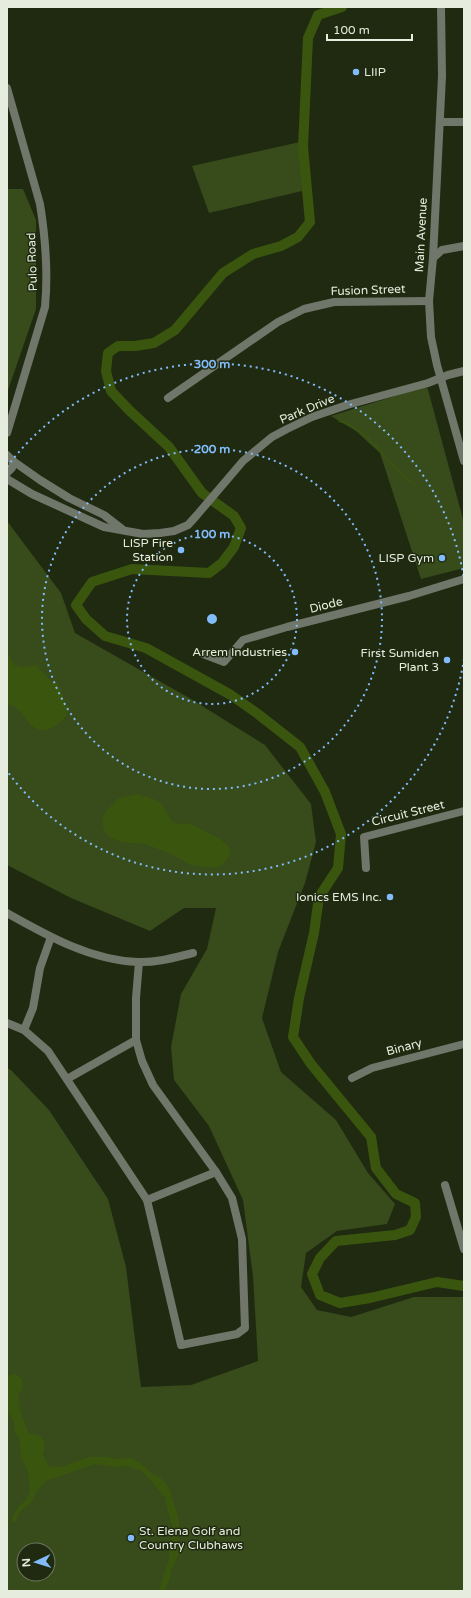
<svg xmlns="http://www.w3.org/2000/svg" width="471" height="1598" font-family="'Varela Round',sans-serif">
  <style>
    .green { fill: #374b1b; fill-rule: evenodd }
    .water { fill: #3a560e }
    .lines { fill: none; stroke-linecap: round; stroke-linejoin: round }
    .stream { stroke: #3a560e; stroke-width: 1.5 }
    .river { stroke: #3a560e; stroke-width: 10 }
    .minor { stroke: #70766a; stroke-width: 8 }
    .ring { fill: none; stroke: #83bcfb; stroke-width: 2; stroke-dasharray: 2 4 }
    .poi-dot { fill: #83bcfb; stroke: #1f2a11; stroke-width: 1.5 }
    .labels { text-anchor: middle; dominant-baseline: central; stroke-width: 3; stroke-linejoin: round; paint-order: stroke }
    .poi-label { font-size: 12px; fill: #e6edde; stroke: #1f2a11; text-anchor: end }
    .street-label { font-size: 12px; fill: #e6edde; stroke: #1f2a11 }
    .centre { fill: #83bcfb; stroke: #1f2a11; stroke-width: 2 }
    .ring-label { font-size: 12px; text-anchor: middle; font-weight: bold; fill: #83bcfb; stroke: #1f2a11; stroke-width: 3; stroke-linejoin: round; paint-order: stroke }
  </style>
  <rect width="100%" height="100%" fill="#1f2a11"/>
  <g class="green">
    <polygon points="300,142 302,191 209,213 192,166"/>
    <polygon points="7,189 23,189 36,220 36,309 7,393"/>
    <polygon points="427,386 464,523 464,568 421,579 380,453 356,431 331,416"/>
    <path d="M 7,521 L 61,593 L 75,633 L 191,699 L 265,745 L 311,804 L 316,842 L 305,883 L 278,952 L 262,1018 L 281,1072 L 336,1120 L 368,1173 L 395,1204 L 387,1224 L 337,1231 L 306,1253 L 301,1287 L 317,1310 L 351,1317 L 414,1297 L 464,1297 L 464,1591 L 7,1591 L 7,1068 L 11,1070 L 49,1110 L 108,1199 L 126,1267 L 141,1387 L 191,1385 L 258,1361 L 253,1277 L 243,1200 L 209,1126 L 174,1080 L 171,1047 L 181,994 L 207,949 L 216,908 L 184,908 L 150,931 L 71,898 L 7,865 ZM 24,1550 L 48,1550 L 48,1574 L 24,1574 Z"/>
  </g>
  <g class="water">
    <path d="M 7,655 L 9,655 L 14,665 C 24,669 27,667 37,665 C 42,673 50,681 58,684 C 61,692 70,708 66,716 C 64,719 61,721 59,723 C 54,727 49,730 42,730 C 25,728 24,706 7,704 Z"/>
    <polygon points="137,794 154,799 162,804 171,820 177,824 186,823 195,826 220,839 229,847 230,855 224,863 216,868 190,865 173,855 145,844 121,842 109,837 103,828 103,817 108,809 119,798"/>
    <path d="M 16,1374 L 22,1379 L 23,1389 L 19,1393 C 18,1411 23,1418 29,1434 C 44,1433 47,1442 43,1455 L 49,1466 L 61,1467 L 89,1457 L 108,1457 L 115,1459 L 132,1458 L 139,1462 L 154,1475 L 160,1477 L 167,1485 L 171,1493 L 179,1522 L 179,1551 L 176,1560 L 171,1570 L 170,1578 L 165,1591 L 159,1591 L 168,1562 L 173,1527 L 168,1512 L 165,1497 L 142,1471 L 133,1469 L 128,1466 L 116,1467 L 95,1464 L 46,1481 L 37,1491 L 32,1501 L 19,1513 L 15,1523 L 12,1520 L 15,1512 L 20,1505 L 25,1501 L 30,1492 L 28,1471 L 21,1457 L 19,1437 L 16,1435 C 13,1426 16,1418 7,1413 L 7,1376 Z"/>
  </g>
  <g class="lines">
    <path class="stream" d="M 339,421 C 365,428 381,454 400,472 C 404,476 408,482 414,483"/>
    <polyline class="river" points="342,7 318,15 308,38 303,147 310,222 298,237 281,246 253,254 223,273 175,330 154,343 135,346 118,346 108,353 106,371 111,391 129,410 169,447 202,493 234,516 241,528 234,547 222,563 209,573 132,569 92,582 76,605 86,619 105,636 146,648 231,695 258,714 300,747 325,792 341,834 338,868 319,897 314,933 299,998 293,1037 311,1064 371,1137 376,1168 396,1194 415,1203 416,1217 410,1230 395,1235 336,1241 320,1258 312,1274 320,1295 340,1303 370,1298 437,1282 464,1286"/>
    <g class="minor">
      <polyline points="441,7 442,76 433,258 429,301 431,337 437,365 464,461"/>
      <path d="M 7,88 L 40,204 C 45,235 48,275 45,307 L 7,433"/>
      <polyline points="440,122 464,122"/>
      <polyline points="433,258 442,250 464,246"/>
      <polyline points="168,398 278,322 304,309 334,302 429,301"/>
      <polyline points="7,455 13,461 40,480 69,498 104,515 122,529"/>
      <polyline points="7,473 12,468 13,461"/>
      <polyline points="7,479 32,494 104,527 143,534 160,533 174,531 188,525 197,515 243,461 272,437 287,429 312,417 347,405 428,383 448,375 464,371"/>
      <polyline points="203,654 224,662 243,640 287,627 409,596 464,579"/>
      <polyline points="366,868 364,837 464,811"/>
      <path d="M 7,913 C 48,936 90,960 138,962 C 157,963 176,957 193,953"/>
      <polyline points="7,1023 24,1030 48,1051 147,1200 181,1345 237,1334 245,1328 242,1239 232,1198 216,1172 153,1085 142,1061 136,1040 136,998 139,962"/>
      <polyline points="24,1030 33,1008 40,968 51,937"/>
      <polyline points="352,1078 372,1068 464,1044"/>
      <polyline points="67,1079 136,1040"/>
      <polyline points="445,1185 464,1249"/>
      <polyline points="147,1200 216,1172"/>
    </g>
  </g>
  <g class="ring">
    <circle cx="212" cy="619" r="85"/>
    <circle cx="212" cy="619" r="170"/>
    <path d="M464 659A255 255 0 0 1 7 771M7 467A255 255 0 0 1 464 579"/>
  </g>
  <g class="poi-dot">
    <circle cx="356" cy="72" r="4"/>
    <circle cx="181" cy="550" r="4"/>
    <circle cx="442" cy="558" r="4"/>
    <circle cx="295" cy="652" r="4"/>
    <circle cx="447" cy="660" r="4"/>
    <circle cx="390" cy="897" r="4"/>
    <circle cx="131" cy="1538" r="4"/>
  </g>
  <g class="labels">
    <g class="poi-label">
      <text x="364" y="72" text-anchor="start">LIIP</text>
      <text x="173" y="543">LISP Fire<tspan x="173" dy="14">Station</tspan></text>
      <text x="434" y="558">LISP Gym</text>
      <text x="287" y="652">Arrem Industries</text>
      <text x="439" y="653">First Sumiden<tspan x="439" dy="14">Plant 3</tspan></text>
      <text x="382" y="897">Ionics EMS Inc.</text>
      <text x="139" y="1531" text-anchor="start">St. Elena Golf and<tspan x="139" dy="14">Country Clubhaws</tspan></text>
    </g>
    <g class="street-label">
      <text transform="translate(421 235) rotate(-87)">Main Avenue</text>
      <text transform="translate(32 262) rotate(-92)">Pulo Road</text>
      <text transform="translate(368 290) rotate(-2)">Fusion Street</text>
      <text transform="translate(307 409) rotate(-23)">Park Drive</text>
      <text transform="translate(326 605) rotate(-14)">Diode</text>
      <text transform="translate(408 813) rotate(-14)">Circuit Street</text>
      <text transform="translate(404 1047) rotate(-15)">Binary</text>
    </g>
  </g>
  <circle cx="212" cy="619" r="6" class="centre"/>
  <g class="ring-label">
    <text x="212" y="368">300 m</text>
    <text x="212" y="453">200 m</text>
    <text x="212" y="538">100 m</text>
  </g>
  <rect width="471" height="1598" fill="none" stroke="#e6edde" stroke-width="16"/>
  <g transform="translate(36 1562) rotate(266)"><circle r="19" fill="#1f2a11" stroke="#6f7863"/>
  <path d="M0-3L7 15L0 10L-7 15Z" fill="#83bcfb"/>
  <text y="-6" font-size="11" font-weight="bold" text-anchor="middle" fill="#e6edde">N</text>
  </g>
  <path d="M327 34v6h85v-6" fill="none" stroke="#e6edde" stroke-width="2"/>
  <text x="333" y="34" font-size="12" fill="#e6edde" stroke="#1f2a11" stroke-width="3" paint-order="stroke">100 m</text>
</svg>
